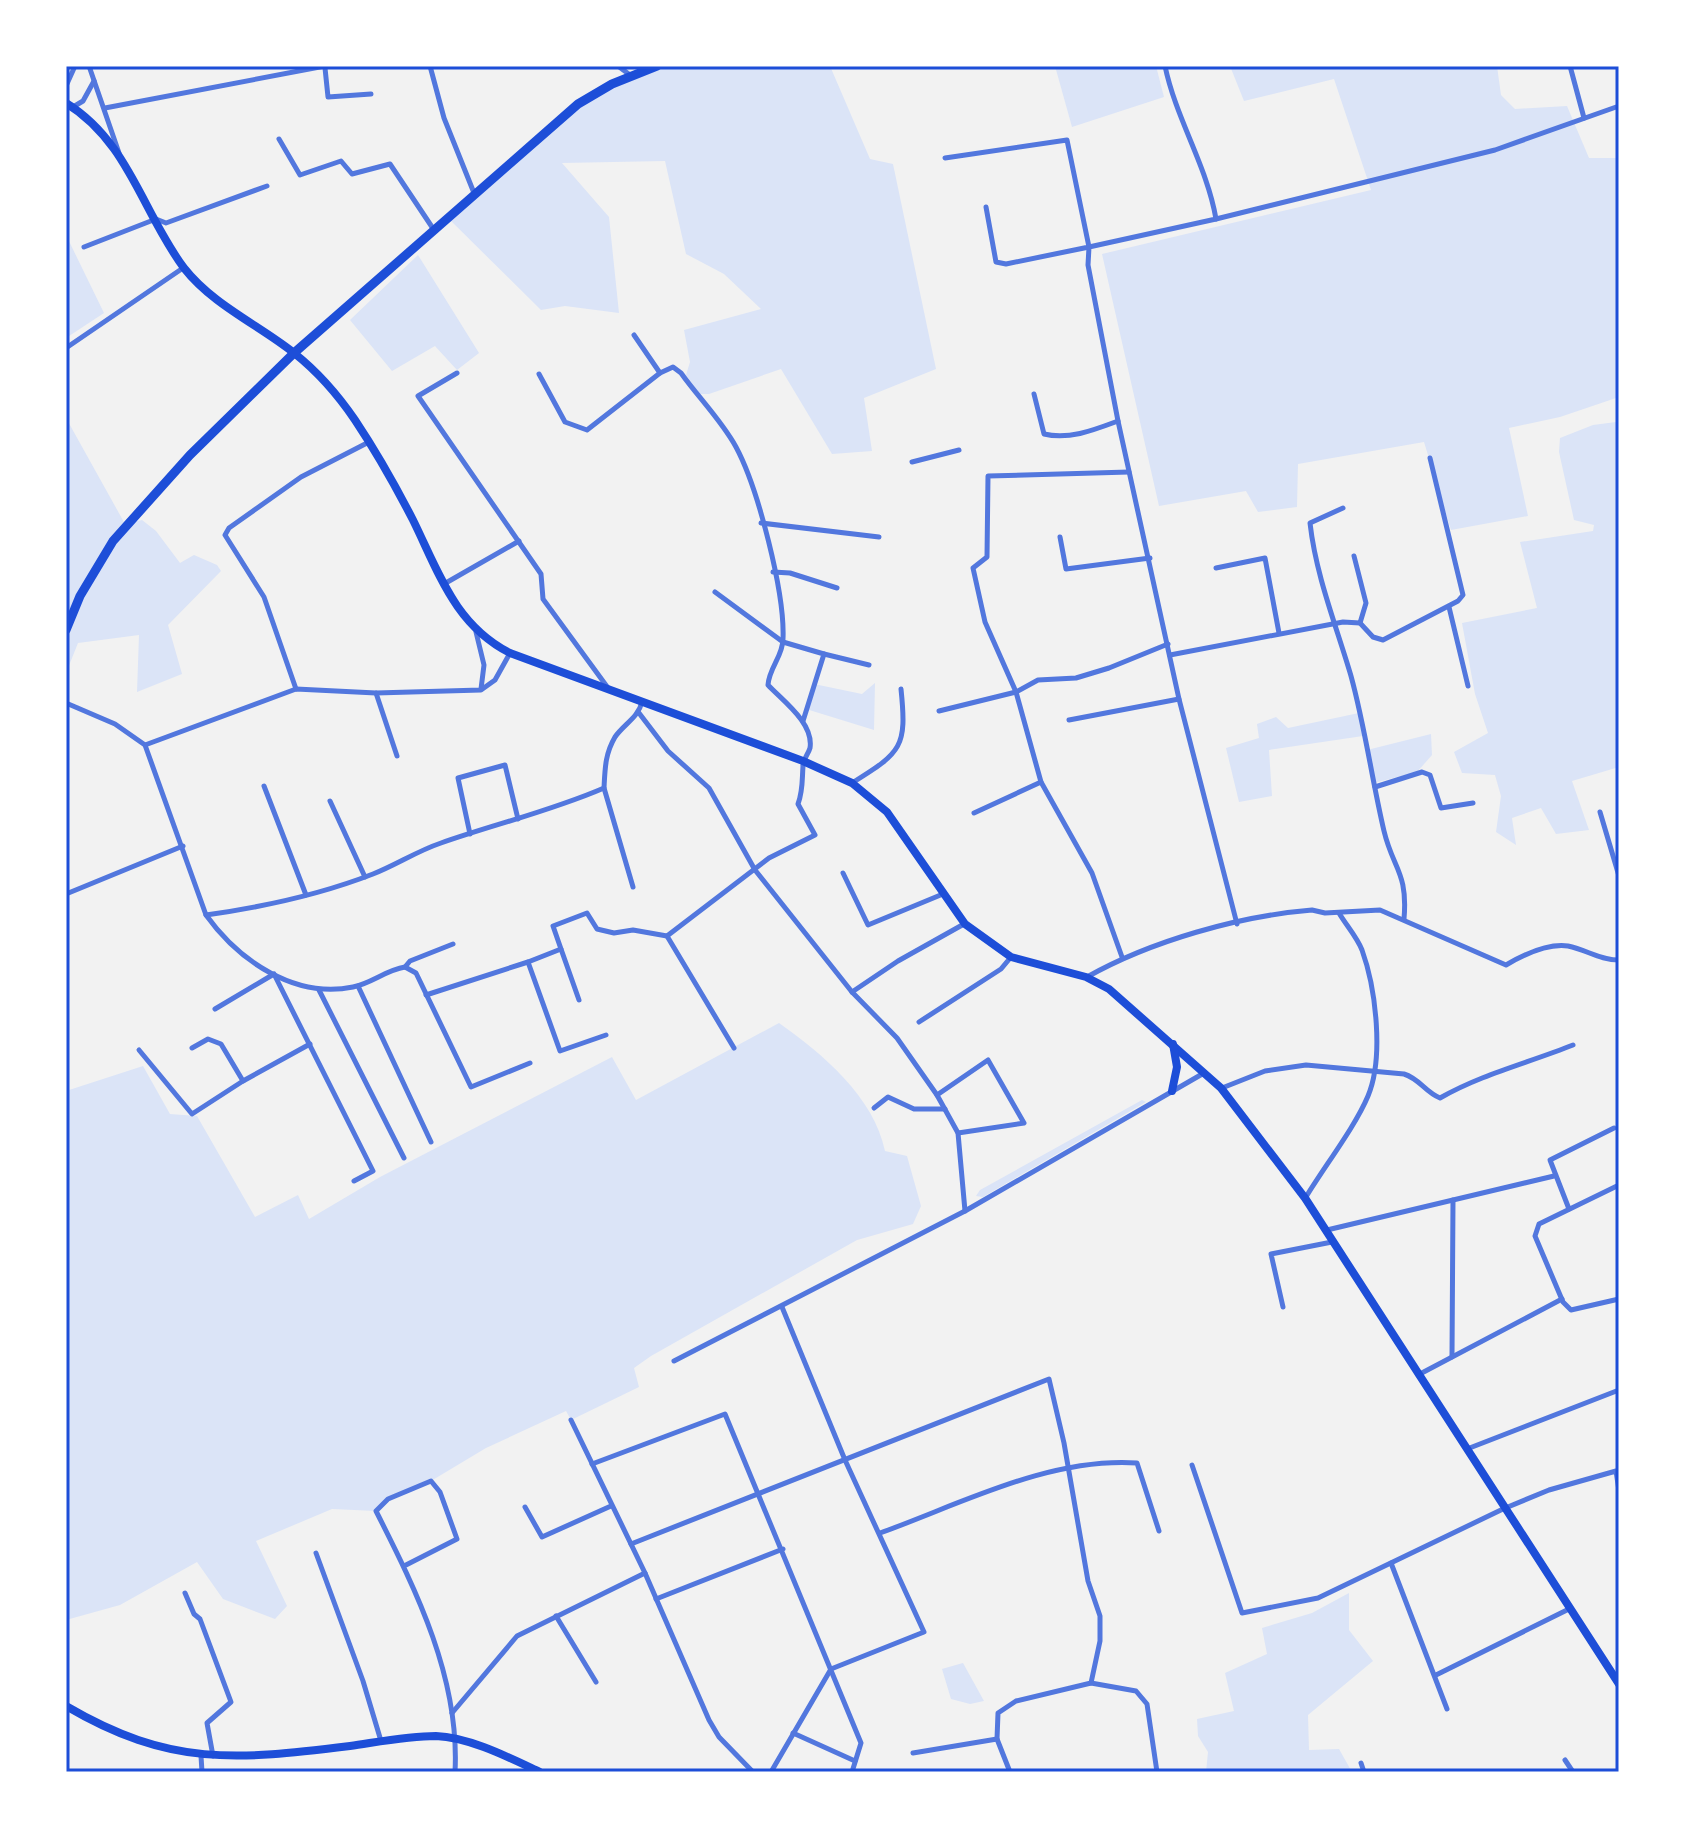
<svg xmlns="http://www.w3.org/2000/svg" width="1685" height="1838" font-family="'PT Sans Narrow',sans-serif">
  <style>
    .green { fill: #dbe4f7 }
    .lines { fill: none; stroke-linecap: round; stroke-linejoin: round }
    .minor { stroke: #5277de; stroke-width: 5 }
    .secondary { stroke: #1d4ed8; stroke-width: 8 }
    .primary { stroke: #1d4ed8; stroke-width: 9 }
    .neatline { fill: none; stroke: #1d4ed8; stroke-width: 3 }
  </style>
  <rect width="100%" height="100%" fill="#f2f2f2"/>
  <g class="green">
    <polygon points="643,66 830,66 870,159 893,164 936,369 864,398 872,451 832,454 781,369 709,394 700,394 686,375 690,362 684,330 761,309 724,274 686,254 665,161 562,163 609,217 619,313 565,306 541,310 448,218 578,104"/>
    <polygon points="1055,66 1156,66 1164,97 1072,127"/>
    <polygon points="1230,66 1497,66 1501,95 1515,109 1567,106 1589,158 1619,158 1619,397 1560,417 1509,428 1528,516 1451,530 1424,442 1298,464 1297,507 1258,512 1246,491 1159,506 1102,254 1371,190 1334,79 1244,101"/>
    <polygon points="66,235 104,313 66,338"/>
    <polygon points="418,255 479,353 457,370 435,346 392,371 350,320"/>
    <polygon points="66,418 125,524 142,520 156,531 180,563 194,555 217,565 221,571 168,625 182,674 137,692 139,635 78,643 66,673"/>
    <polygon points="1616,422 1619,437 1619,767 1572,781 1589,830 1556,834 1541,808 1512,818 1516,845 1496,832 1501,796 1495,775 1462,773 1454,752 1488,733 1475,694 1462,623 1537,608 1520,542 1593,531 1594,525 1574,520 1559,452 1560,438 1593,425"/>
    <polygon points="875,683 874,730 806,709 814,684 862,694"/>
    <polygon points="1359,713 1363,736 1269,750 1272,796 1239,802 1226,748 1259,738 1257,724 1276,717 1288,728"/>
    <polygon points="1431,734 1432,755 1417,772 1374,783 1367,750"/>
    <path d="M 779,1023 C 823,1054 874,1097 885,1151 L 907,1156 L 921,1206 L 913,1224 L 857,1240 L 651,1356 L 634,1368 L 639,1387 L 571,1420 L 566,1411 L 486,1448 L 431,1481 L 388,1499 L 376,1511 L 332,1509 L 256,1541 L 287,1606 L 275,1619 L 223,1599 L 197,1562 L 120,1605 L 66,1620 L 66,1091 L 143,1066 L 170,1114 L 197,1116 L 255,1217 L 298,1195 L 309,1219 L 380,1177 L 612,1057 L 636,1100 Z"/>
    <polygon points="1142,1100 1146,1102 983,1197 976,1196 980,1190"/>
    <polygon points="1349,1593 1349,1630 1373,1661 1308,1715 1309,1750 1339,1749 1352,1772 1206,1772 1208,1752 1198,1736 1197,1719 1234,1711 1225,1673 1267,1654 1262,1628 1312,1613"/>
    <polygon points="963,1663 984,1701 970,1704 951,1699 942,1669"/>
  </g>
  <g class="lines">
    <g class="minor">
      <polyline points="89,66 119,153"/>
      <polyline points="430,66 444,118 474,193"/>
      <polyline points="618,66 630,75"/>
      <path d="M 1165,66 C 1176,119 1207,166 1216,219 L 1089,247 L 1088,265 L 1118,421 L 1179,699 L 1237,924"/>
      <polyline points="1570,66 1584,118"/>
      <polyline points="325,68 328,97 371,94"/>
      <polyline points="66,86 75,66"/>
      <polyline points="73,107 83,101 94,81"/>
      <polyline points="105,108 325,66"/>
      <polyline points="279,139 300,175 341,161 352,174 390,164 434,230"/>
      <polyline points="945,158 1067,140 1089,247 1006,264 996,262 986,207"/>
      <polyline points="1216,219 1495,150 1619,106"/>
      <polyline points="84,247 156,219 166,223 267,186"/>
      <path d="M 634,335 L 660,373 L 673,367 L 681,373 C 698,397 722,421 736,447 C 758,488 785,593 783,639 C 783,656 769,668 768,685 C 783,701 814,723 810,748 C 808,755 803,759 803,766 C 802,780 803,791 798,804 L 815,835 L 769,858 L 667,936 L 734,1048"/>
      <polyline points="66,348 183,268"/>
      <polyline points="457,373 418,396 541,574 543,599 608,688"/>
      <polyline points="539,374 565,422 587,430 660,373"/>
      <path d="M 1034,394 L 1044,434 C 1069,440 1094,430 1118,421"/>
      <polyline points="912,462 959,450"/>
      <path d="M 1343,508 L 1310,523 C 1316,576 1336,625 1351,676 C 1365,727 1372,780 1384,831 C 1393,869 1408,872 1404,919"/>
      <polyline points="761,523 879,537"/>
      <polyline points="1060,537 1066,569 1150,558"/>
      <polyline points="1354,556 1366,603 1360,623"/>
      <polyline points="1216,568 1265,558 1279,633"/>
      <polyline points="773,572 790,573 837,588"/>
      <polyline points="444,584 519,541"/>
      <polyline points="715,592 783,642 824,654 803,721"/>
      <polyline points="1449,607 1468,686"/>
      <polyline points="476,632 484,665 481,689"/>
      <polyline points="824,654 869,665"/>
      <polyline points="1170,655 1343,622 1360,623 1373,637 1383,640 1458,601 1463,595 1430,458"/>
      <polyline points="296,689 264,597 225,535 229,528 301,477 369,442"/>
      <polyline points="376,693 397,756"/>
      <path d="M 66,703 L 115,724 L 145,745 L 206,915 C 263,907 319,895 373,874 C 396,865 417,851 441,843 C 495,824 551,811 604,788 C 605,769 605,754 615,737 C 624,724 638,718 642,702"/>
      <polyline points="939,711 1016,692 1038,680 1076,678 1109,668 1168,644"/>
      <polyline points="639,713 668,751 709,788 755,870 852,992 897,1038 937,1095 958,1133 965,1211"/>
      <polyline points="1069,720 1179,699"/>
      <polyline points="145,745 296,689 376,693 481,690 495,680 510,653"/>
      <path d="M 852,783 C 902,752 907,747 901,689"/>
      <polyline points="264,786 306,895"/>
      <polyline points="1375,787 1422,772 1430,775 1441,808 1473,803"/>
      <polyline points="604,788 633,887"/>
      <polyline points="330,801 365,877"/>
      <polyline points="1600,812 1619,876"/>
      <polyline points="974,813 1041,782"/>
      <polyline points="470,834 458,778 505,765 518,819"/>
      <polyline points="843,873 868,925 943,894"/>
      <polyline points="66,894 183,846"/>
      <path d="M 206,915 C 239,961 295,999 353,987 C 372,983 386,970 405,967 L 416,973 L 471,1087 L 530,1063"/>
      <polyline points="561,949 579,1000"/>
      <polyline points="1122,957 1092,873 1041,782 1016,692 985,622 973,568 987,557 988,476 1129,472"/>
      <polyline points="528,962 561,949 553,926 587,913 597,929 614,933 633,930 667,936"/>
      <polyline points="405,967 410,961 453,944"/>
      <path d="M 1087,977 C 1151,941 1239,916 1312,910 L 1325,913 L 1380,910 L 1506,965 C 1523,955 1547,943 1568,946 C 1587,950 1600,960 1619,960"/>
      <polyline points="358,986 431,1142"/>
      <polyline points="319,990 404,1158"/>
      <polyline points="852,992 898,961 964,924"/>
      <polyline points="426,995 528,962 560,1051 606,1035"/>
      <polyline points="215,1009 274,974 373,1171 354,1181"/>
      <polyline points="919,1022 1001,969 1011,957"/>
      <polyline points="192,1048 208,1039 221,1044 243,1081 310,1044"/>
      <polyline points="139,1050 192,1114 243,1081"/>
      <path d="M 1222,1088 L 1265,1071 L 1306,1065 L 1404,1074 C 1420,1079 1425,1092 1440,1098 C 1482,1074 1528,1063 1573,1045"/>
      <polyline points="937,1095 988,1060 1024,1123 958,1133"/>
      <polyline points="874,1108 888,1097 914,1109 945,1109"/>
      <polyline points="1619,1185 1539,1224 1535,1236 1563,1302 1571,1310 1619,1299"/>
      <path d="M 1306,1197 C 1324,1167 1355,1127 1368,1096 C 1384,1058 1376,989 1362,950 C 1357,937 1346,925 1339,913"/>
      <polyline points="1569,1209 1550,1160 1614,1128"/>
      <polyline points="1327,1230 1554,1176"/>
      <polyline points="1283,1307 1271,1254 1332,1242"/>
      <polyline points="1452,1357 1453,1200"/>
      <polyline points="674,1361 965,1211 1204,1073"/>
      <polyline points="1418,1375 1562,1299"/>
      <polyline points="571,1420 645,1573 709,1720 719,1737 753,1772"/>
      <polyline points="1467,1449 1619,1390"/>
      <polyline points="592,1464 725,1414 861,1743 852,1772"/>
      <polyline points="1192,1465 1242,1613 1318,1598 1503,1509 1549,1490 1616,1471 1619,1491"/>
      <polyline points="525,1507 542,1537 611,1506"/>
      <path d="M 880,1533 C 961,1504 1049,1457 1137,1463 L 1159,1531"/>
      <polyline points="631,1544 1049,1379 1064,1443 1088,1581 1100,1616 1100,1641 1091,1683 1016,1701 998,1713 997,1739 1010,1772"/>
      <polyline points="316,1553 363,1681 381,1741"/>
      <polyline points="1391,1563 1447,1709"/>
      <path d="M 404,1566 L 457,1539 L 440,1492 L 431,1481 L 388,1499 L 376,1511 C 417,1592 460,1679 455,1772"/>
      <polyline points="185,1593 194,1614 200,1619 231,1702 207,1723 213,1756"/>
      <polyline points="656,1599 783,1549"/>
      <polyline points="556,1616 596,1682"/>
      <polyline points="1436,1675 1569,1609"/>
      <polyline points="1091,1683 1136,1691 1147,1704 1157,1772"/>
      <polyline points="452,1713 517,1636 645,1573"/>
      <polyline points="793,1733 855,1761"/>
      <polyline points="913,1753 997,1739"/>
      <polyline points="201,1756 202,1772"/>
      <polyline points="1565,1760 1573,1772"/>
      <polyline points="1361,1763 1364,1772"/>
      <polyline points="771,1772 831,1669 924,1632 845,1460 782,1307"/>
    </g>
    <g class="secondary">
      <path d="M 66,103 C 129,142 142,212 184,268 C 213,305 259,325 294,353 C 318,372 338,395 355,420 C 377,453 395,485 413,520 C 439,573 455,625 510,653 L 803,761 L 852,783 L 887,812 L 965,924 L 1011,957 L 1086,977 L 1109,989 L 1221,1088 L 1305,1198 L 1619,1684"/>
      <polyline points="1172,1091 1177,1067 1173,1044"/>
      <path d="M 66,1706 C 170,1767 236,1760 350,1746 C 378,1742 408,1736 436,1736 C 469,1737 510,1758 540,1772"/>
    </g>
    <polyline class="primary" points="66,630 80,596 113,541 190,455 294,353 578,104 612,84 657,66"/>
  </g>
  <rect width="1685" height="1838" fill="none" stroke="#ffffff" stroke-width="136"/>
  <rect x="68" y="68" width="1549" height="1702" class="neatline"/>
</svg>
